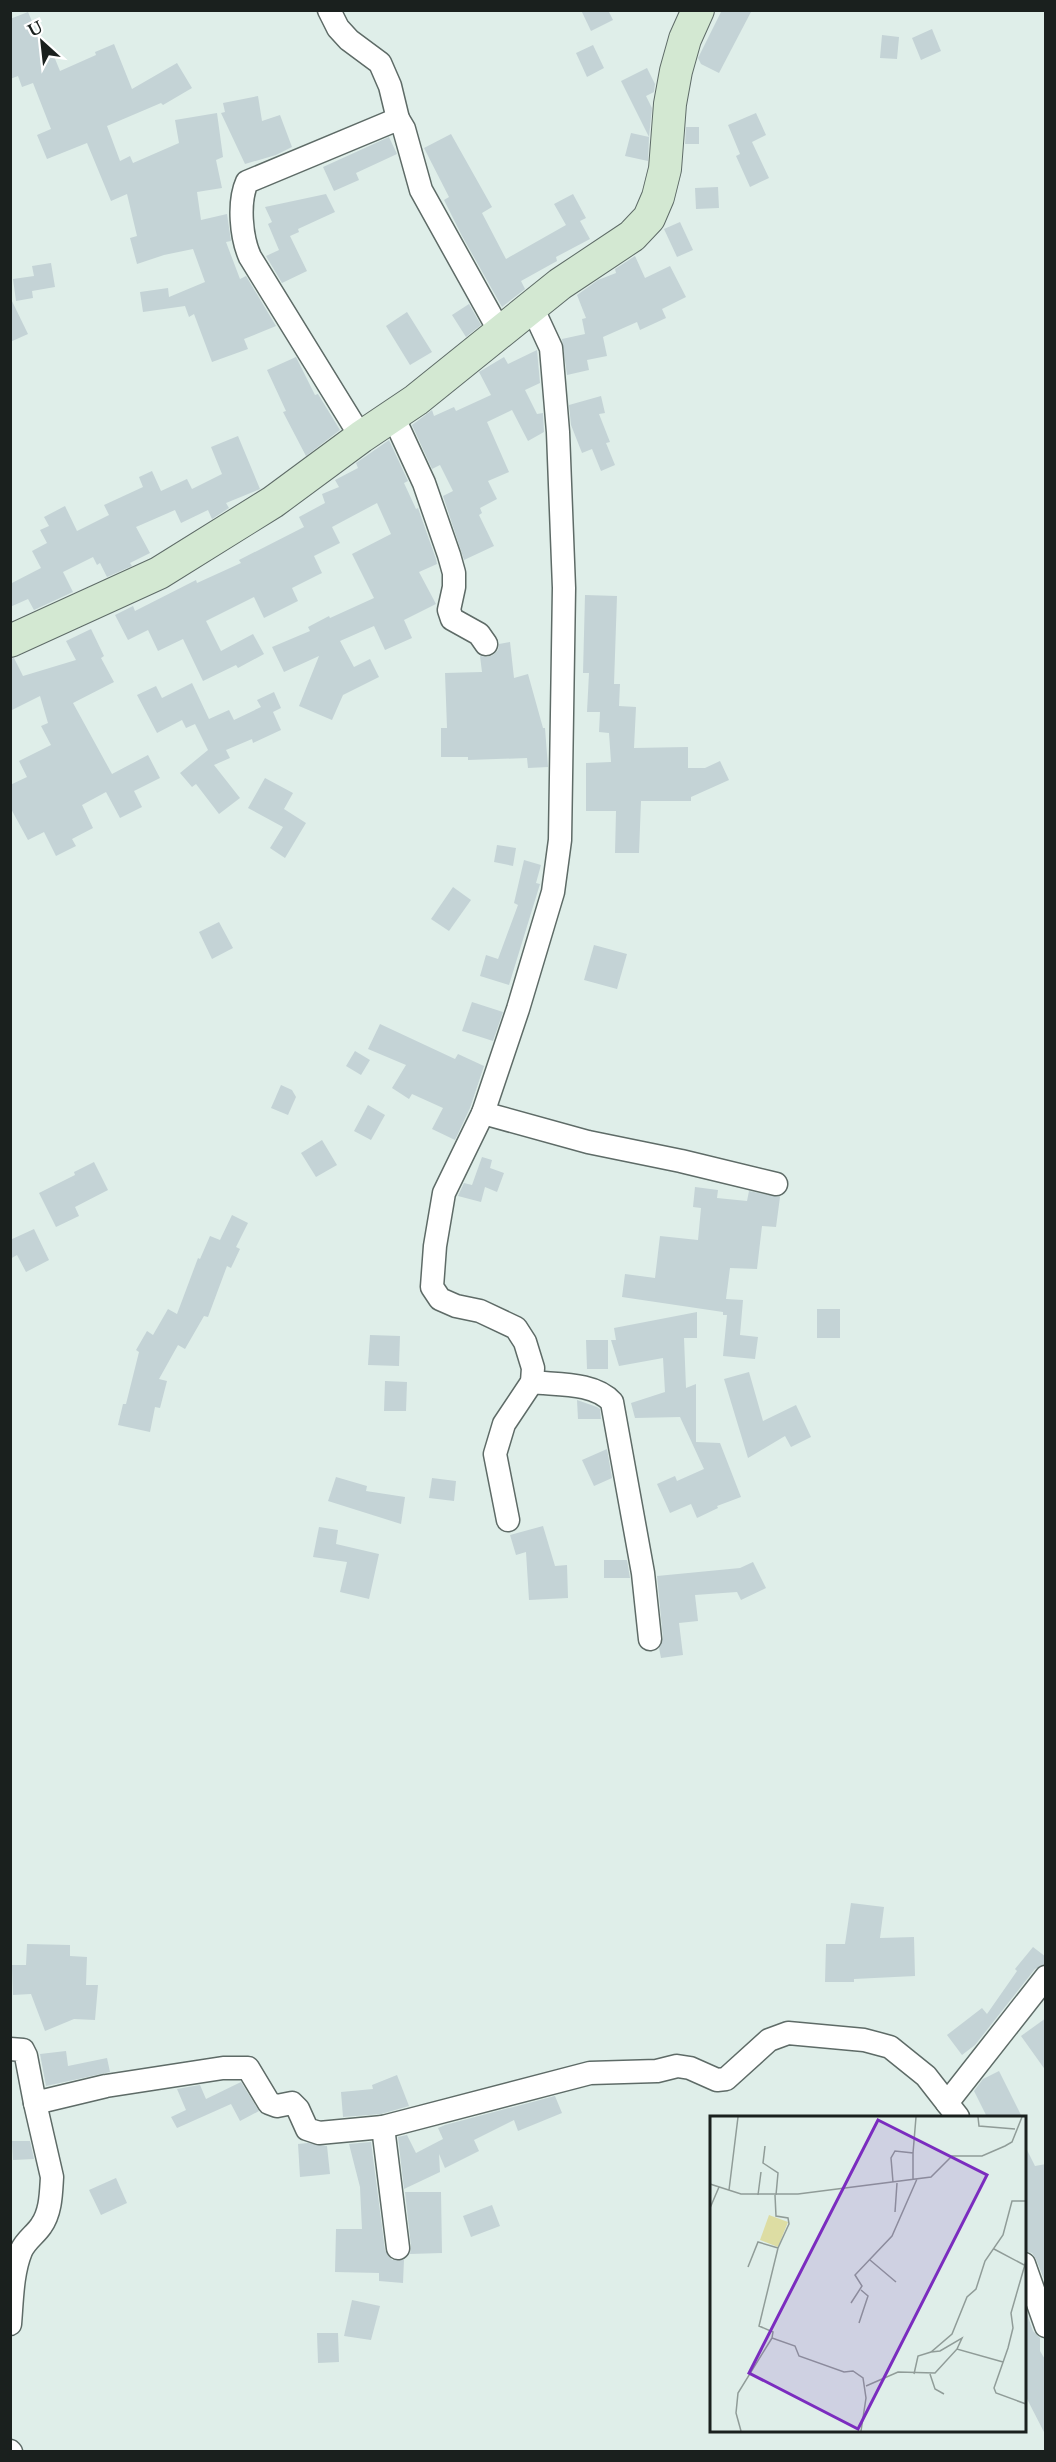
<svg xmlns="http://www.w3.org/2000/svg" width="1056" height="2462" font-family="'Libre Baskerville',serif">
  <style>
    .building { fill: #c4d3d6 }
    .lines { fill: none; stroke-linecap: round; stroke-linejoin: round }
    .minor-casing { stroke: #5e6b67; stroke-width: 25 }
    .secondary-casing { stroke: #5e6b67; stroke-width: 34 }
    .minor { stroke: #fff; stroke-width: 22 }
    .secondary { stroke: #d3e8d2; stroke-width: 32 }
    .inset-road { fill: none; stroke: #909c98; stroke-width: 1.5 }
    .view { fill: #7b2cbf; fill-opacity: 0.15; stroke: #7b2cbf; stroke-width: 3 }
    .inset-edge { fill: none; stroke: #1a201e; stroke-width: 3 }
  </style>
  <rect width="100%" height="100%" fill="#dfeee9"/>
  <g class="building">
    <polygon points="581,10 608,10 613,20 591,31"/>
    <polygon points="722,10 752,10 719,73 701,64 698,58"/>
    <polygon points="28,12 43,47 49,44 60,71 96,55 95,52 114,44 132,89 177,63 192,88 163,105 161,103 107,126 120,161 130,156 133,163 179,143 175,120 217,113 223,157 216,160 222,188 197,192 201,220 227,214 231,241 226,242 240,279 246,276 276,326 244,339 248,349 212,362 194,314 189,317 185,306 143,312 140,292 168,288 169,297 205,282 193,249 164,255 137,264 130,238 137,236 127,194 111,201 87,143 47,159 37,135 51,129 33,83 22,87 18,76 10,79 10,19"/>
    <polygon points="932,29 941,51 921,60 912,38"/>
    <polygon points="882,35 899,37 897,59 880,58"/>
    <polygon points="593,45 604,68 587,77 576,53"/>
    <polygon points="647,68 655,84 654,92 646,96 652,108 649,137 621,81"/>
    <polygon points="258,96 262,121 280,115 292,147 276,155 245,164 221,113 225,112 223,103"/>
    <polygon points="756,113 766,135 752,142 769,178 750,187 736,156 740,154 728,125"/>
    <polygon points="686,127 699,127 699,144 685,144"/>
    <polygon points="631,133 649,137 648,161 625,156"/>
    <polygon points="451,134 492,207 482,213 506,259 566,225 554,204 573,194 586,218 580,221 590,239 556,257 557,261 521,281 525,289 502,307 462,236 444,200 449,197 424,148"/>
    <polygon points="389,137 397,154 356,173 359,180 334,191 323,167"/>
    <polygon points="718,187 719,208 696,209 695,188"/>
    <polygon points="326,194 335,212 298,229 299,232 290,236 307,271 282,283 266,256 279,250 268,224 272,222 265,207"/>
    <polygon points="680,222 693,250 677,257 664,229"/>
    <polygon points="635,256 645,278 670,266 686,297 662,309 666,318 640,330 637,322 603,337 607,356 587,360 589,370 567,375 562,339 585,334 582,319 586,318 577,295 598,280 616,273 615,269"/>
    <polygon points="51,263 55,287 32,291 33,298 16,301 13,279 34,276 32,266"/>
    <polygon points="10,297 28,334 10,342"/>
    <polygon points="469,304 481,325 466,337 452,315"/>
    <polygon points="407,312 432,352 410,365 386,326"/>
    <polygon points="537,350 540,383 525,390 537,414 543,413 544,432 528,441 512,410 487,422 509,472 488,481 497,499 480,508 482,513 479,515 494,546 464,560 443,496 453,491 440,465 432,469 412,425 432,410 434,416 454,407 456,411 491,395 479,372 504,357 508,364"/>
    <polygon points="296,357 315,395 318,394 340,430 306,456 283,412 286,411 267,370"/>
    <polygon points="601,396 605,413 599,414 610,442 606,443 615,465 601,471 592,449 582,453 571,425 569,405"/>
    <polygon points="238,436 260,489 226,503 229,508 212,519 208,510 181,523 175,510 136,527 150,553 130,563 132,566 107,577 100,563 97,565 93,557 63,572 73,592 34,610 28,599 10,607 10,584 41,568 32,551 47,543 40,530 49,526 44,517 65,506 77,531 109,515 104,505 143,487 139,477 152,471 161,491 187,479 192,489 222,474 211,447"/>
    <polygon points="389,440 408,481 404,483 416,509 418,508 436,559 437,564 419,572 436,604 404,620 412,638 385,650 374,626 340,641 354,667 370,659 379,677 343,695 332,720 299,706 319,656 284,672 272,647 310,631 308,627 329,616 330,618 374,598 352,554 391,534 377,503 332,527 340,543 314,556 322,573 292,588 298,601 264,618 254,597 206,621 221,651 253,634 264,654 238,668 236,665 203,681 183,639 158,651 148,630 128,640 115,615 133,606 135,611 196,580 197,583 241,563 239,560 304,527 299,517 325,503 322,494 339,487 335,480 358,468 356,463"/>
    <polygon points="585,595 617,596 614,684 620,684 619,706 636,707 634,748 688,747 688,768 705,768 720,761 729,780 691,797 691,801 641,801 639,853 615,853 616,811 586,811 586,763 611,762 609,733 599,732 600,712 587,712 589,673 583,673"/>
    <polygon points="91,629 104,656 101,658 114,682 73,703 112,774 148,755 160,778 134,791 142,807 120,818 106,792 82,805 93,828 72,839 76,846 56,856 44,832 28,840 10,807 10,785 27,777 19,761 51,745 41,726 48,723 40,696 10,711 10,659 14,658 23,676 76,660 66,641"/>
    <polygon points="510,642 514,678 528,674 543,728 545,728 548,767 528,768 527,758 468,760 468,757 441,757 441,728 447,728 445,673 482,672 480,656 487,657 493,655 498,650 499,644"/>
    <polygon points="192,683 209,719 229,710 234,720 261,707 257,700 274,692 281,708 273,712 281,730 253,743 252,739 226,750 230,758 214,765 240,798 219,814 196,784 192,787 180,773 208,750 195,724 186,728 182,720 157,733 137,695 156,686 162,698"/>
    <polygon points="265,778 293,793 284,809 306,823 285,858 270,848 283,827 248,808"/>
    <polygon points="497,845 516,848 513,866 494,862"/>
    <polygon points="524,860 541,865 536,883 540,884 509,985 480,976 486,955 498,959 518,905 514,903"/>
    <polygon points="453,887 471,900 449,931 431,919"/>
    <polygon points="219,922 233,948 212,959 199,932"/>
    <polygon points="594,945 627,954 617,989 584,980"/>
    <polygon points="472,1002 503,1012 493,1041 462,1031"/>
    <polygon points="380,1024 455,1059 458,1054 484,1066 470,1108 455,1140 432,1129 443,1108 412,1094 409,1099 392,1088 406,1065 368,1049"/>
    <polygon points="355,1051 370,1060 361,1075 346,1066"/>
    <polygon points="281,1085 292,1090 296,1097 288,1115 271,1108"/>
    <polygon points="368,1105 385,1115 371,1140 354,1131"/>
    <polygon points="322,1140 337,1165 316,1177 301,1153"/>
    <polygon points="482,1157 492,1160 490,1168 504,1173 497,1192 485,1187 481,1202 458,1196 464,1183 472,1185"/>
    <polygon points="94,1162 108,1190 75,1207 79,1216 56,1227 39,1193 75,1175 74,1172"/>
    <polygon points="695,1187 718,1190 717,1198 747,1201 749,1191 780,1197 776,1227 762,1226 757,1269 730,1268 726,1299 743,1300 740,1335 758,1337 755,1359 723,1356 727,1315 723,1315 723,1312 622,1297 625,1274 655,1278 660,1236 698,1240 701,1208 693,1207"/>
    <polygon points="232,1215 248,1223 236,1247 240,1249 231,1268 227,1266 208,1317 204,1316 185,1349 178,1345 159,1379 167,1381 160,1408 155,1407 150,1432 118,1425 123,1404 126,1404 139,1352 136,1350 147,1331 153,1335 168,1309 177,1314 198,1258 200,1259 210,1236 220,1240"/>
    <polygon points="34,1229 49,1260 26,1272 17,1255 10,1259 10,1240"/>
    <rect x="817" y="1309" width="23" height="29"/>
    <polygon points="697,1312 697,1338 684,1338 686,1388 696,1384 696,1442 720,1443 741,1497 717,1506 718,1508 697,1518 691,1504 670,1513 657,1484 675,1476 677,1481 704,1469 680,1417 635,1418 631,1403 665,1392 663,1358 619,1366 611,1340 616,1340 614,1328"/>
    <polygon points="370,1335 400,1336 399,1366 368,1365"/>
    <polygon points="586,1340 608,1340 608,1369 587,1369"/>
    <polygon points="749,1372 763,1421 796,1405 811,1437 791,1447 785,1436 748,1458 724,1379"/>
    <polygon points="385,1381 407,1382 406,1411 384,1411"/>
    <polygon points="577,1400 597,1407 600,1409 601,1419 578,1419"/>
    <polygon points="607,1449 612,1478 594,1486 582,1460"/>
    <polygon points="336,1477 367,1486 366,1491 405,1497 401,1524 328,1501"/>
    <polygon points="432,1478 456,1481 454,1501 429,1498"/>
    <polygon points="543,1526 555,1566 567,1565 568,1598 529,1600 526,1552 516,1555 510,1535"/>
    <polygon points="319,1527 338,1530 336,1544 379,1554 369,1599 340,1592 347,1562 313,1557"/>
    <polygon points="604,1560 627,1560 630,1578 604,1578"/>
    <polygon points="753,1562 766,1588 741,1600 737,1592 695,1595 698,1621 679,1623 683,1655 661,1658 659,1648 663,1638 657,1576 740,1568"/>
    <polygon points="851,1903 884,1907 880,1938 914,1937 915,1976 854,1979 854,1982 825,1982 826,1944 845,1944"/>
    <polygon points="27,1944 70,1945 70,1956 87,1957 86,1985 98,1985 95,2020 74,2019 45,2031 31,1994 13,1995 12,1965 26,1965"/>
    <polygon points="1033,1947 1046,1957 1046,1964 1035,1969 975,2045 962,2055 947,2035 982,2008 987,2014 1017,1971 1015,1969"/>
    <polygon points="1046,2018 1046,2071 1021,2036"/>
    <polygon points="66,2051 68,2066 107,2058 110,2072 46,2086 40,2054"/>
    <polygon points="999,2071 1022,2117 987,2117 974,2091 983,2079"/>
    <polygon points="397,2075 409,2106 381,2114 343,2117 341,2092 373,2089 372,2085"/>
    <polygon points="241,2082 259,2111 240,2121 231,2104 177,2128 171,2117 186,2110 177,2089 200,2085 206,2099"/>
    <polygon points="555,2096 562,2113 518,2131 514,2120 474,2140 479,2151 445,2168 439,2154 440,2172 404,2189 398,2137 407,2135 416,2153 443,2139 438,2128 445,2125"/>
    <polygon points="12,2141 30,2141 34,2159 13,2160"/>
    <polygon points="371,2142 385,2250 392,2260 404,2260 403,2283 379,2281 379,2273 335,2272 336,2229 362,2229 360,2187 349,2144"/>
    <polygon points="308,2143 327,2146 330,2174 300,2177 298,2144"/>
    <polygon points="1024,2144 1035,2166 1046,2164 1046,2284 1036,2259 1032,2253 1024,2251"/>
    <polygon points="116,2178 127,2203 101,2215 89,2190"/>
    <polygon points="405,2192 441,2192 442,2253 410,2254 411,2246"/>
    <polygon points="492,2205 500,2226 471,2237 463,2216"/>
    <polygon points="352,2300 380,2306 371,2340 344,2336"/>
    <polygon points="1024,2306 1033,2331 1040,2338 1040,2351 1046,2361 1046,2436 1024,2393"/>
    <polygon points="317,2333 338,2333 339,2362 318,2363"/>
  </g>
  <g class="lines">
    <defs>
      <g id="minor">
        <polyline points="329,10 338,28 349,40 380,63 390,86 398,119"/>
        <polyline points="393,416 424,483 449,555 454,573 454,587 449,610 452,619 479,634 486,644"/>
        <path d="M 361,437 L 250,257 C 241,237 238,202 247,182 L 398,119 L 404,129 L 421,190 L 500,332"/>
        <polyline points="483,1113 588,1142 681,1161 776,1184"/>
        <path d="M 532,1382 C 557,1385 594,1382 612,1402 L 643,1573 L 650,1639"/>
        <polyline points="508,1520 495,1454 504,1424 532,1382 533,1368 525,1342 516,1328 480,1311 456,1306 440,1299 432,1287 435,1246 444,1193 483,1113 518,1009 553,892 560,840 564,588 558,432 551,348 532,307"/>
        <polyline points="10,2049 23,2050 26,2056 35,2103 106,2086 223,2068 248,2068 269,2103 277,2106 292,2103 298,2109 307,2129 319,2133 383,2127 590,2073 657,2071 677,2066 690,2068 717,2080 726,2079 769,2040 788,2033 864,2040 890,2047 926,2076 958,2117"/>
        <polyline points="947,2103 1046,1977"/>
        <polyline points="383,2127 398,2248"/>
        <polyline points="1024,2264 1046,2326"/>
        <path d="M 10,2324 C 12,2301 12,2273 21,2251 C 26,2240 35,2235 41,2226 C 51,2212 51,2193 52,2177 L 35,2103"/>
        <polyline points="10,2451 11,2452"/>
      </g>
      <polyline id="secondary" points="10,641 159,573 273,502 361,437 416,400 560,284 632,236 649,218 658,197 665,169 670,104 676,71 685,39 698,10"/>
    </defs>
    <use href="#minor" class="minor-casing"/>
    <use href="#secondary" class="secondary-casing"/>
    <use href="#minor" class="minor"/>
    <use href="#secondary" class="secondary"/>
  </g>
  <g transform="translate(710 2116)">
    <rect width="316" height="316" fill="#dfeee9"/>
    <path d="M 59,99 L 78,106 L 68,131 L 50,124 Z" fill="#dddda3"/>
    <path class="inset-road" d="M 268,1 L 269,10 L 305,13M 55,30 L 53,47 L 68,57 L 66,79M 203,37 L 206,1M 183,66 L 181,42 L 185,35 L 203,37 L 203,64M 0,68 L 31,78 L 88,78 L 221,61 L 242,40 L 272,40 L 295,30 L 302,26 L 312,1M 19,74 L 28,1M 48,79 L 51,56M 65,79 L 66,100 L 78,102 L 79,108 L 68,132 L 49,210 L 63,216 L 62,222 L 85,230 L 89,240 L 134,256 L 143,255 L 153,262 L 156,282 L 151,315M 0,92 L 9,71M 185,96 L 187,67M 284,133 L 316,150M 160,144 L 186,166M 316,145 L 301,197 L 303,212 L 298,232 L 284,272 L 286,277 L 316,288M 38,151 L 48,126 L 68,132M 141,187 L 152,170 L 145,159 L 182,120 L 207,63M 149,207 L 158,180 L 151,174M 221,236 L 230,235 L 252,222 L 247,233M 204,258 L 208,240 L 221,236 L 242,218 L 257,181 L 266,173 L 275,145 L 293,119 L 302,85 L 316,85M 220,258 L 225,273 L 234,278M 156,270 L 188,256 L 225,257 L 247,233 L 293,246M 31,315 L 26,297 L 28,277 L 62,222"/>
    <path class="view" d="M 168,4 L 277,59 L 148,313 L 39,257 Z"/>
    <rect width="316" height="316" class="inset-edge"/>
  </g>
  <rect width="1056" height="2462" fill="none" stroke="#1a201e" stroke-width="24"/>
  <g transform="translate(42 42) rotate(333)" stroke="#ffffff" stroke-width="4.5" paint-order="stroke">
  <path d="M0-4.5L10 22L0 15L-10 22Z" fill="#1a201e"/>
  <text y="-9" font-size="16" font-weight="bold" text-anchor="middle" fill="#1a201e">U</text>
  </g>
</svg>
